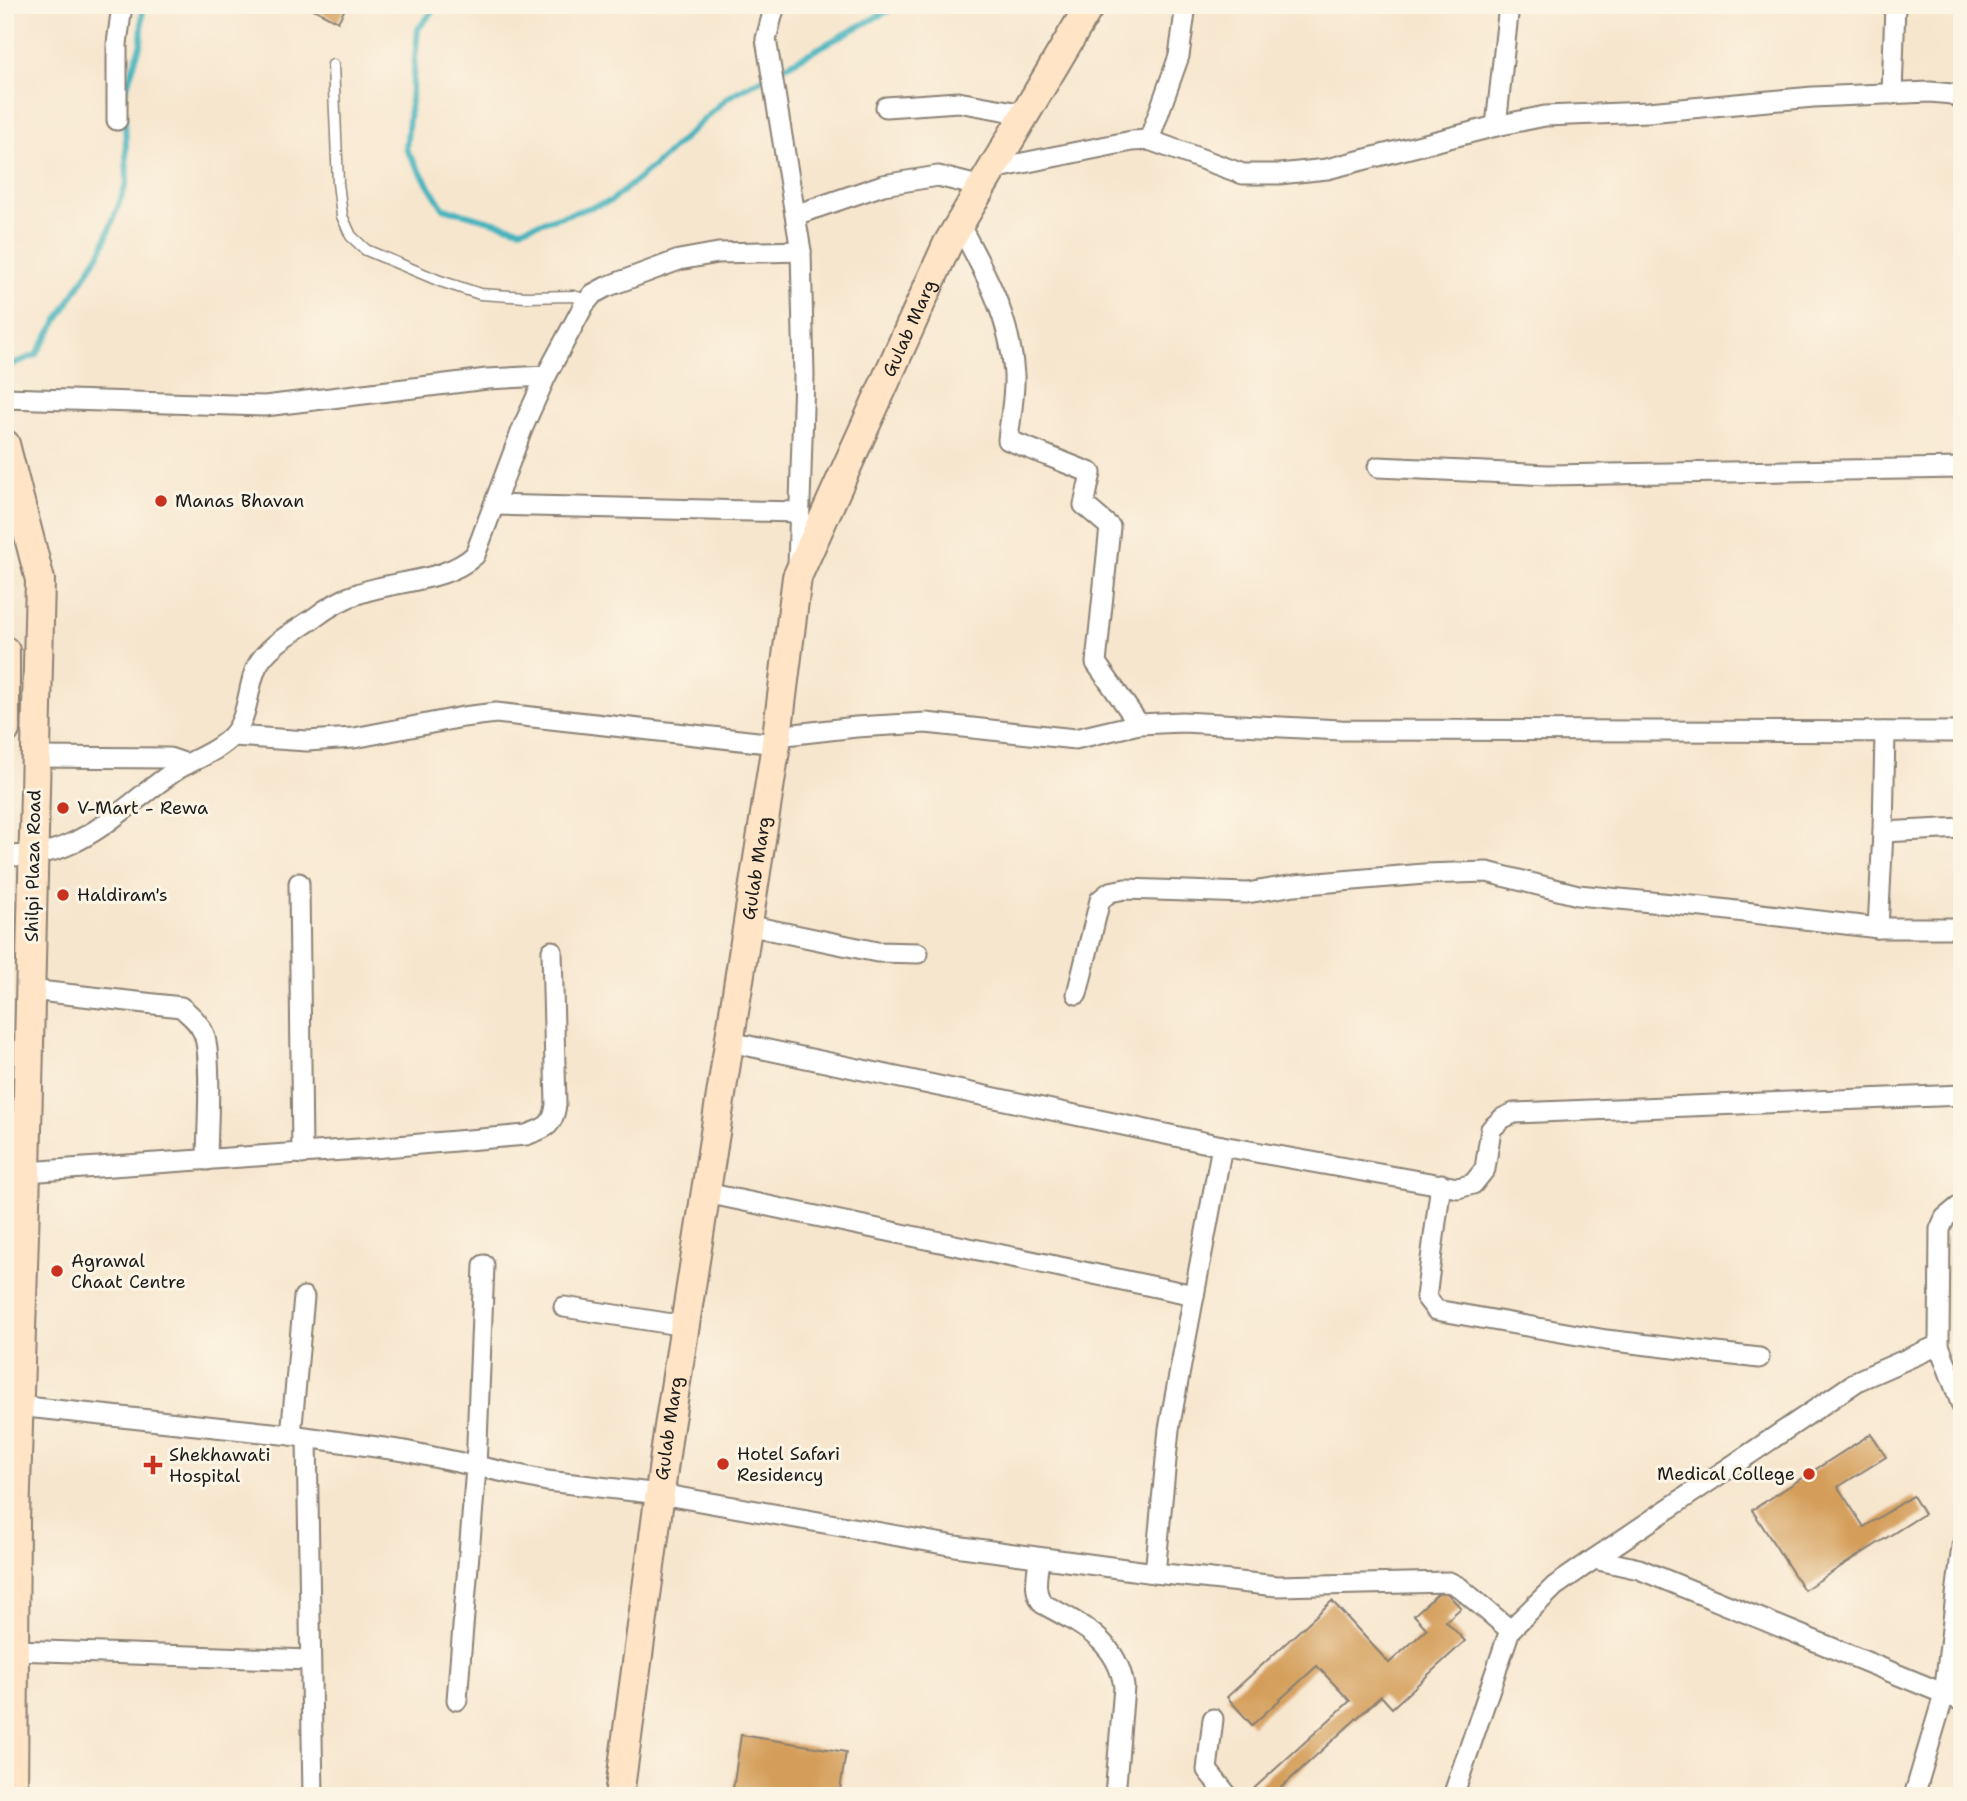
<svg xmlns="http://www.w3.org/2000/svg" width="1967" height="1801" font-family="'Shantell Sans',sans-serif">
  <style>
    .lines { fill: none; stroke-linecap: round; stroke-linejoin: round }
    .stream { stroke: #43b3bd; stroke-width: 6 }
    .building { fill: #d49e5a }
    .lane-casing { stroke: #8a8175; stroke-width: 13 }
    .street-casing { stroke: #8a8175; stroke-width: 23 }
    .secondary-casing { stroke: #8a8175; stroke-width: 32 }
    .lane { stroke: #fff; stroke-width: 10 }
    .street { stroke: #fff; stroke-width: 19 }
    .secondary { stroke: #ffe4c6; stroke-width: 28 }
    .poi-dot { fill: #c8321e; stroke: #fcf5e5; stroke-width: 2.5 }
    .labels { text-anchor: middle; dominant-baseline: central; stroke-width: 6; stroke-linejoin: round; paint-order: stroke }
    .street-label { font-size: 18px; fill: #1c1c1c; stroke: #fcf5e5 }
    .poi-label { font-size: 18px; fill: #1c1c1c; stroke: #fcf5e5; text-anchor: start }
  </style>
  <rect width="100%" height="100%" fill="#fcf5e5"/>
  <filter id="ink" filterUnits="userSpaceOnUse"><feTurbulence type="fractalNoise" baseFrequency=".0143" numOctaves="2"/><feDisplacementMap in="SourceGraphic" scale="14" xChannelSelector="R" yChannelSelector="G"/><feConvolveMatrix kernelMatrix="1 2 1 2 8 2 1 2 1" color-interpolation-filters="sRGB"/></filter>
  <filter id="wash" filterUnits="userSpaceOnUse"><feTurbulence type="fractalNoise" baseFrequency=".00686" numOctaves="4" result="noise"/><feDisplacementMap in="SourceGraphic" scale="28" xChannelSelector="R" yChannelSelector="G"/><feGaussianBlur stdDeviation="1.57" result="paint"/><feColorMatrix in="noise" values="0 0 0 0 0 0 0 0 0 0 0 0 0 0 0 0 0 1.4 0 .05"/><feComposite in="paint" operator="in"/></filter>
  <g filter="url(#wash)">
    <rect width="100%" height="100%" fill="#f7e6ce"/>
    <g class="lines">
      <g class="stream">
        <polyline points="438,5 418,29 406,149 443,208 520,229 611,201 655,165 728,97 899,5"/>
        <polyline points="124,95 141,43 143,5"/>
        <polyline points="5,367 36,355 102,249 127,182 125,117"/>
      </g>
    </g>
    <g id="blocks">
      <g class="building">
        <polygon points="306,5 347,5 338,22"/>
        <polygon points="1871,1434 1886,1457 1838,1487 1864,1527 1913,1496 1924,1514 1804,1590 1752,1510"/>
        <polygon points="1443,1589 1461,1608 1446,1621 1465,1641 1392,1708 1381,1696 1272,1796 1251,1796 1249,1793 1350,1701 1317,1666 1252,1725 1227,1697 1332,1601 1389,1663 1427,1629 1414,1615"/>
        <polygon points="741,1735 846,1752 839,1796 732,1796"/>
      </g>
    </g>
  </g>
  <g filter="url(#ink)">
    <use href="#blocks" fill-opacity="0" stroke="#8a8175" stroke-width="2"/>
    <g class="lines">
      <defs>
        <polyline id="lane" points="333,65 338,183 342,216 351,236 366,250 440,281 480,294 526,297 574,296 588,301"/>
        <g id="street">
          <polyline points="775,5 766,39 801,251 804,376 798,566"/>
          <polyline points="1892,94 1895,5"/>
          <polyline points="886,107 958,102 1025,114"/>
          <polyline points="117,120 117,44 122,5"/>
          <polyline points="1496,126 1509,5"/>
          <polyline points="1149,140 1179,56 1186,5"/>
          <polyline points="993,169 1132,141 1149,140 1243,174 1279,174 1327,169 1496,126 1545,116 1648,112 1813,97 1930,92 1952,94 1962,100"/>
          <polyline points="795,215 883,185 938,176 982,187"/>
          <path d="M 959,224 C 985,272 1011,319 1014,375 C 1015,396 1010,419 1008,440 L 1091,473 L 1084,505 L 1110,527 L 1096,663 L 1139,724"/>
          <polyline points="5,398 265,406 487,379 546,376"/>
          <polyline points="1378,467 1548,475 1962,468"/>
          <polyline points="494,505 799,512"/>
          <polyline points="233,736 307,741 354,738 463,717 496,713 776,744"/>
          <polyline points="777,736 856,727 926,723 1075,739 1139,724 1182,722 1341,730 1962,732"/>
          <polyline points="35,757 169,758 187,764"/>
          <polyline points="1883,832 1962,828"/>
          <path d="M 5,856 C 26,856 48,854 68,845 C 108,828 141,793 178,769 C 195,759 218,751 232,736 C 249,718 247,687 257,666 C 268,645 295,631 314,618 C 327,608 344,598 360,593 C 397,580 446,582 475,555 L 523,427 L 546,376 L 584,305 L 593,294 L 606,287 L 679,260 L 718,253 L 801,251"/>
          <polyline points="299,883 302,1154"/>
          <polyline points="747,925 877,952 918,953"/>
          <polyline points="1878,928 1962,928"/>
          <path d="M 30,990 L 181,1007 C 190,1015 198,1021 203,1032 C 213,1053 207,1133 207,1160"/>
          <polyline points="1077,994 1100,900 1110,892 1125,889 1247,893 1295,885 1424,874 1487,872 1578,895 1703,907 1878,928 1883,832 1885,732"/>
          <polyline points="730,1042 1222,1146 1458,1188 1473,1184 1485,1169 1491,1129 1503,1118 1514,1113 1962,1095"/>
          <path d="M 5,1171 L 26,1172 L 373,1148 L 526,1135 C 545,1128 553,1127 556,1105 L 552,951"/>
          <polyline points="1441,1184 1426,1297 1436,1310 1606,1340 1759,1358"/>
          <polyline points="706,1193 1194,1295"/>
          <polyline points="1962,1204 1945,1218 1940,1229 1939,1345 1962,1406"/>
          <polyline points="564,1307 685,1326"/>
          <polyline points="17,1406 291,1435 405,1451 547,1481 660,1494 955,1546 1155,1573 1277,1586 1449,1582 1459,1587 1510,1630"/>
          <polyline points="291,1435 304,1297"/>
          <polyline points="307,1438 313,1796"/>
          <path d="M 1039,1558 C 1038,1574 1032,1590 1043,1604 C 1080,1624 1118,1641 1124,1687 L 1115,1796"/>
          <polyline points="1594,1559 1859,1380 1939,1345"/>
          <polyline points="1155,1573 1169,1429 1222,1146"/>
          <polyline points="14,1650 310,1660"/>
          <polyline points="457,1700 476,1468 484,1265"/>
          <polyline points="1213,1719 1207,1770 1228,1796"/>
          <polyline points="1453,1796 1510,1630 1555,1586 1594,1559 1639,1569 1962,1701"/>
          <polyline points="1914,1796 1944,1695 1962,1546"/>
        </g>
        <g id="secondary">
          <polyline points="5,444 40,580 26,1172 15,1520 13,1796"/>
          <polyline points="5,651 5,730"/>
          <path id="s1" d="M 619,1796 L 668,1433 L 776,744 L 797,577 L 947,245 L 1090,5"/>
        </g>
      </defs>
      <use href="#lane" class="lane-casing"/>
      <use href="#street" class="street-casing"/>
      <use href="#secondary" class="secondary-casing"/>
      <use href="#lane" class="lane"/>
      <use href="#street" class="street"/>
      <use href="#secondary" class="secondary"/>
    </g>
  </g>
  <g class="poi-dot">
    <circle cx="161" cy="501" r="7"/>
    <circle cx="63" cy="808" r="7"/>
    <circle cx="63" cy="895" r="7"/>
    <circle cx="57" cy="1271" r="7"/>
    <circle cx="723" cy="1464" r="7"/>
    <path d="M149.5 1454.5h7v7h7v7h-7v7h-7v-7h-7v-7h7z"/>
    <circle cx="1809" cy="1474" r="7"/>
  </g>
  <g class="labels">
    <g class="street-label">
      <text stroke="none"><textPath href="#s1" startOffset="1505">Gulab Marg</textPath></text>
      <text transform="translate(33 866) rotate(-89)">Shilpi Plaza Road</text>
      <text stroke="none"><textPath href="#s1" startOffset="938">Gulab Marg</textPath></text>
      <text stroke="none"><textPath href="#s1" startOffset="371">Gulab Marg</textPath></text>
    </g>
    <g class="poi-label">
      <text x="175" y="501">Manas Bhavan</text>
      <text x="77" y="808">V-Mart - Rewa</text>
      <text x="77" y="895">Haldiram's</text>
      <text x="71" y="1261">Agrawal<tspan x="71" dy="21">Chaat Centre</tspan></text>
      <text x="737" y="1454">Hotel Safari<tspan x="737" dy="21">Residency</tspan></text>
      <text x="169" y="1455">Shekhawati<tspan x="169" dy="21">Hospital</tspan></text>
      <text x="1795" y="1474" text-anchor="end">Medical College</text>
    </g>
  </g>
  <rect width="1967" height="1801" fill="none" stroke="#fcf5e5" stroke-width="28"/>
</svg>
